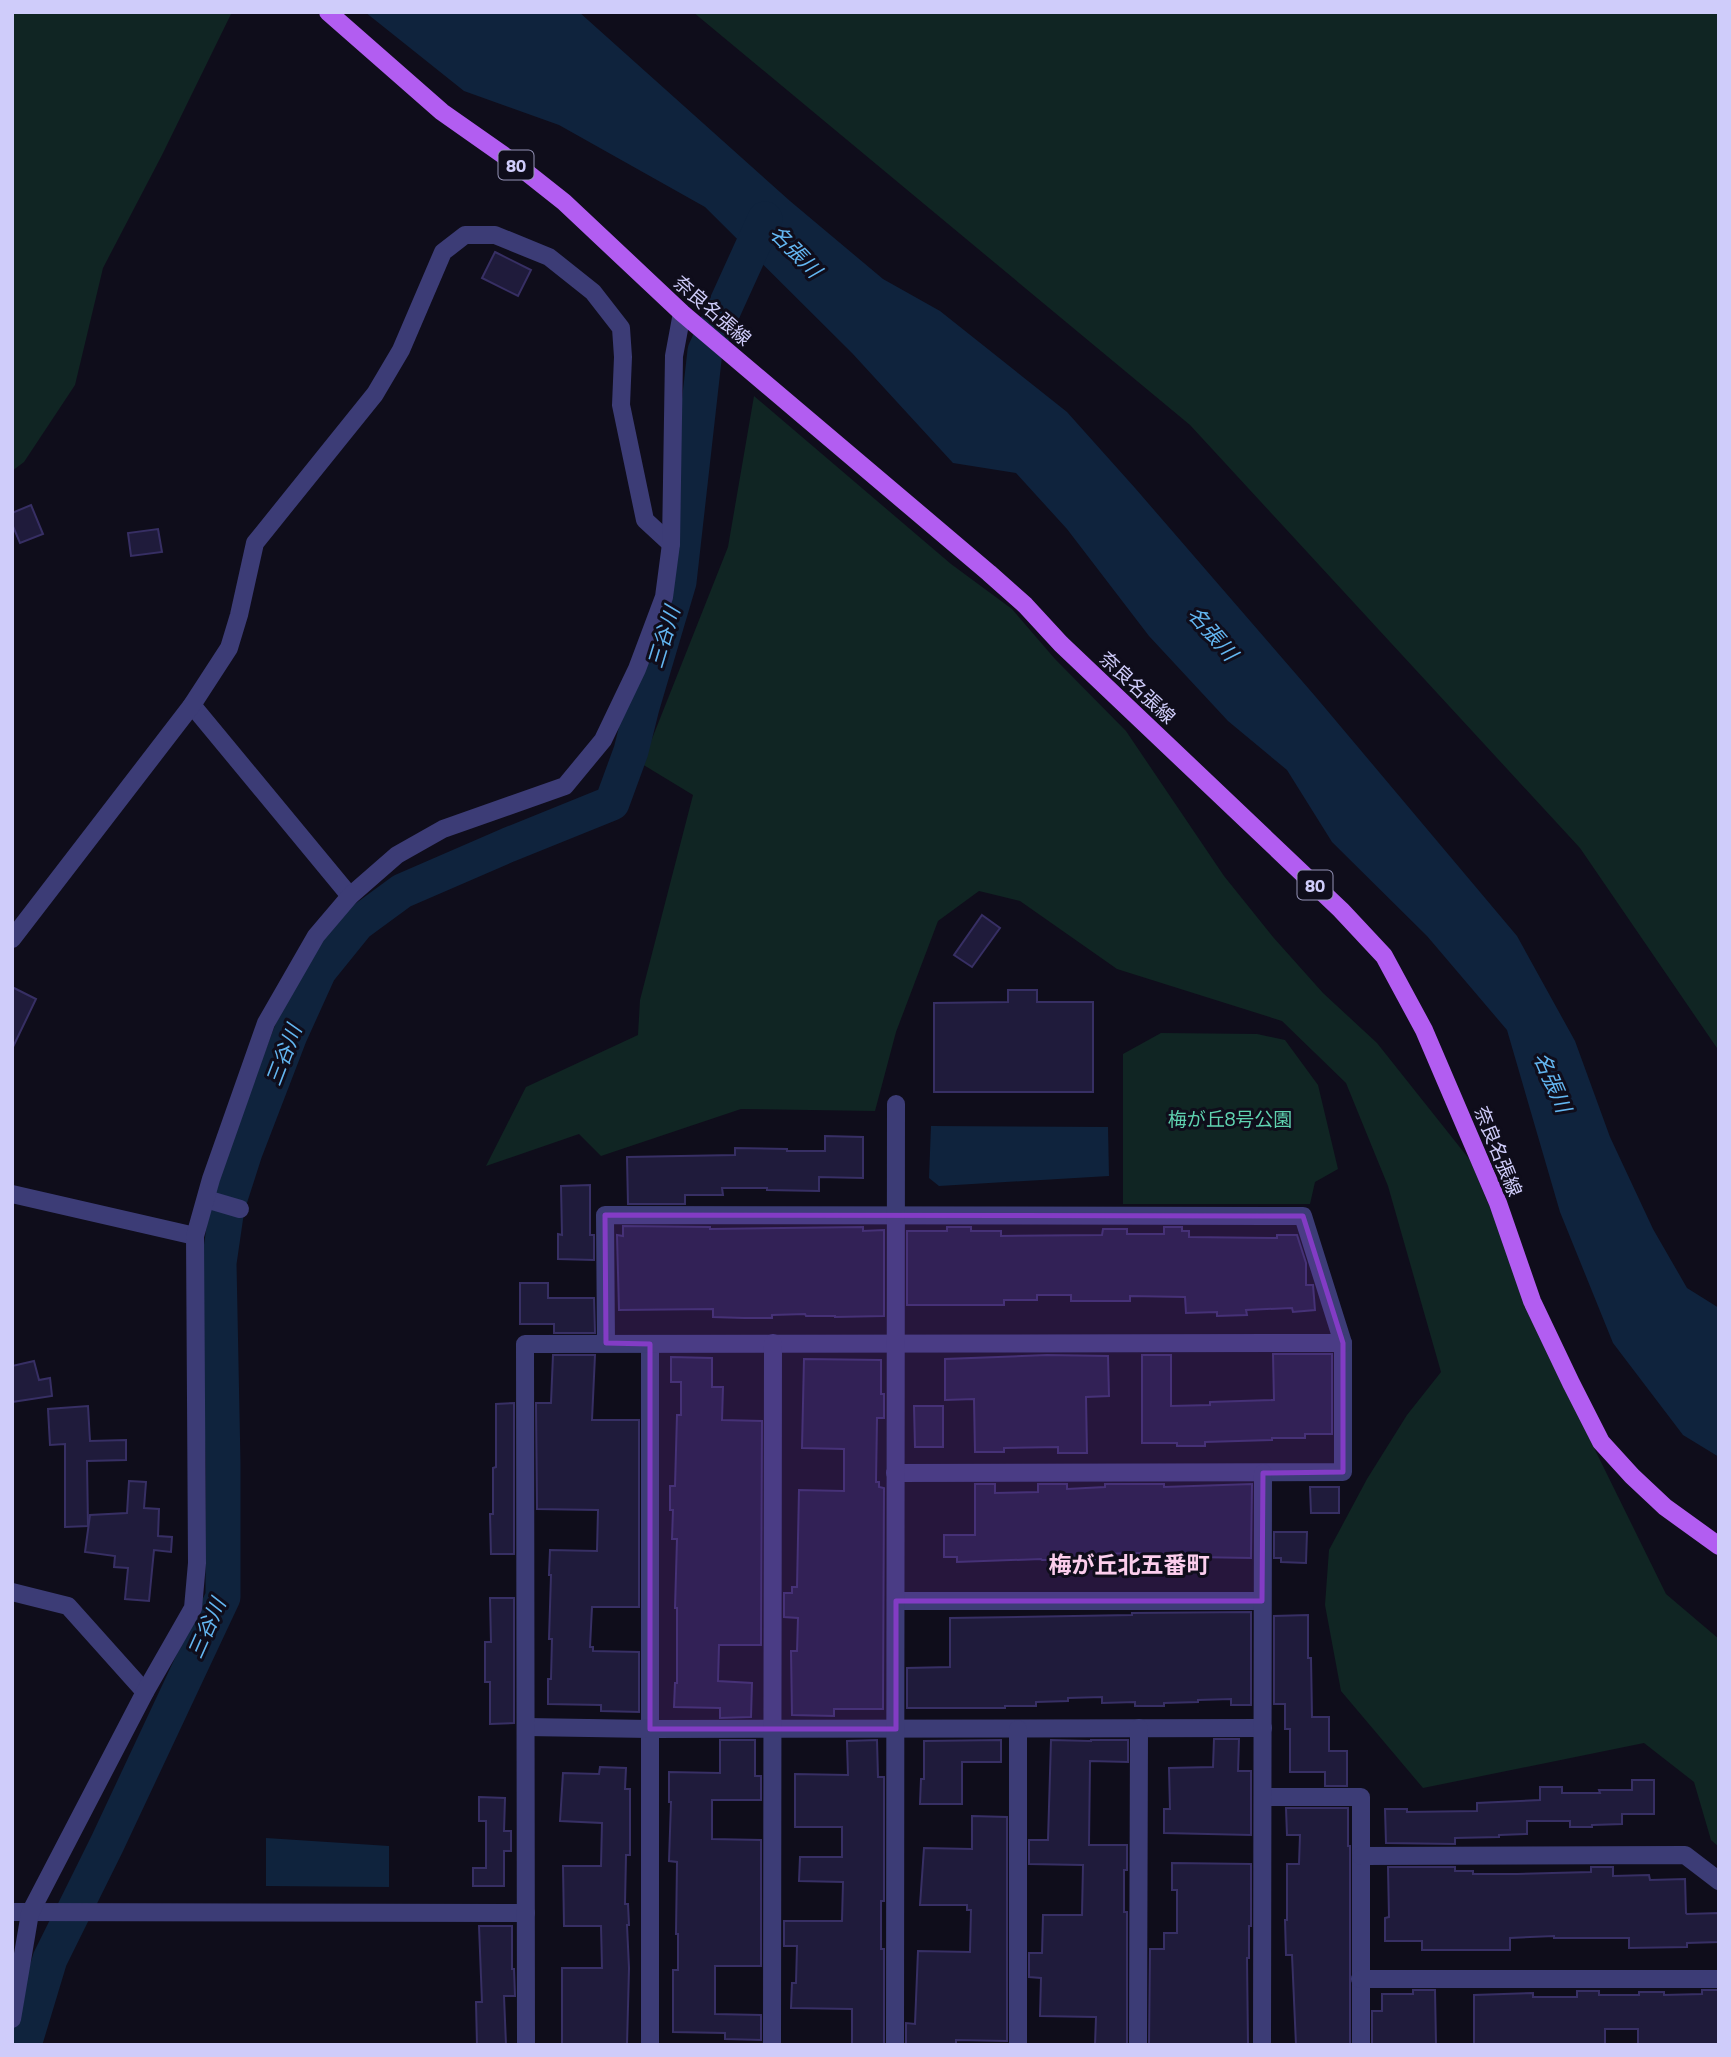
<svg xmlns="http://www.w3.org/2000/svg" width="1731" height="2057" font-family="'Titillium Web','Noto Sans JP',sans-serif">
  <style>
    .green { fill: #102523 }
    .water { fill: #0f233d }
    .lines { fill: none; stroke-linecap: round; stroke-linejoin: round }
    .river { stroke: #0f233d; stroke-width: 35 }
    .building { fill: #1f1b3b; stroke: #372f64; stroke-width: 2 }
    .minor { stroke: #3c3c76; stroke-width: 18 }
    .primary { stroke: #b25df1; stroke-width: 18 }
    .marked { fill: #833cc5; fill-opacity: 0.2; stroke: #833cc5; stroke-width: 5; stroke-linejoin: round }
    .labels { text-anchor: middle; dominant-baseline: central; stroke-width: 6; stroke-linejoin: round; paint-order: stroke }
    .shield { fill: #0f0d1b; stroke: #9593b7; stroke-width: 2 }
    .shield-label { font-size: 18px; font-weight: bold; fill: #cfccfa }
    .street-label { font-size: 19px; fill: #cfccfa; stroke: #0f0d1b }
    .park-label { font-size: 19px; fill: #5fd3b0; stroke: #0f0d1b }
    .water-label { font-size: 21px; font-style: italic; fill: #63b6f1; stroke: #0f0d1b }
    .quarter-label { font-size: 23px; font-weight: bold; fill: #fbcdec; stroke: #0f0d1b }
  </style>
  <rect width="100%" height="100%" fill="#0f0d1b"/>
  <g class="green">
    <polygon points="12,12 232,12 162,155 103,268 75,385 24,462 12,471"/>
    <polygon points="693,12 1719,12 1719,1051 1580,848 1190,425"/>
    <polygon points="754,396 951,564 1012,609 1055,659 1126,731 1224,876 1273,937 1323,993 1377,1043 1470,1160 1567,1393 1666,1594 1719,1639 1719,1847 1711,1840 1694,1782 1644,1743 1423,1788 1341,1691 1325,1605 1329,1550 1367,1479 1407,1415 1441,1372 1388,1186 1346,1083 1282,1021 1117,969 1020,901 979,891 938,921 896,1032 875,1111 741,1109 601,1156 579,1134 486,1166 526,1087 638,1035 640,1000 693,795 642,764 728,547"/>
    <polygon points="1161,1033 1257,1034 1285,1040 1318,1085 1338,1169 1315,1182 1310,1204 1123,1204 1123,1054"/>
  </g>
  <g class="water">
    <polygon points="365,12 579,12 790,201 883,279 940,311 1067,412 1135,488 1315,696 1517,936 1575,1041 1610,1137 1653,1229 1687,1288 1719,1308 1719,1457 1683,1435 1613,1343 1560,1212 1507,1030 1427,936 1332,842 1287,770 1228,721 1149,636 1067,529 1016,473 953,463 852,353 705,207 559,125 464,91"/>
    <polygon points="931,1126 1108,1127 1109,1176 939,1186 929,1178"/>
    <polygon points="266,1838 389,1846 389,1887 266,1886"/>
  </g>
  <g class="lines">
    <polyline class="river" points="24,2045 50,1959 107,1844 223,1597 223,1464 219,1263 227,1208 245,1152 290,1035 319,971 357,924 402,891 508,845 612,803 631,751 642,707 679,582 705,351 765,219"/>
  </g>
  <g class="building">
    <polygon points="495,252 531,270 518,296 482,278"/>
    <polygon points="31,505 43,534 20,543 12,524 12,513"/>
    <polygon points="158,529 162,552 131,556 128,533"/>
    <polygon points="982,915 1000,928 972,967 954,955"/>
    <polygon points="12,987 36,999 12,1049"/>
    <polygon points="1008,990 1037,990 1037,1002 1093,1002 1093,1092 934,1092 934,1003 1008,1002"/>
    <polygon points="825,1136 863,1137 863,1178 819,1177 819,1191 767,1190 767,1188 722,1188 723,1195 685,1195 685,1204 628,1204 627,1157 735,1155 735,1148 787,1149 787,1151 825,1151"/>
    <polygon points="590,1185 590,1235 594,1235 594,1260 558,1259 558,1234 562,1235 561,1186"/>
    <polygon points="623,1226 710,1227 710,1229 863,1227 863,1231 884,1230 884,1316 835,1317 835,1316 806,1316 805,1314 772,1315 772,1318 744,1318 713,1317 713,1309 619,1310 617,1235 623,1236"/>
    <polygon points="947,1227 971,1227 971,1231 1001,1231 1001,1236 1102,1235 1103,1229 1127,1229 1127,1234 1164,1234 1164,1227 1182,1227 1182,1231 1189,1231 1189,1237 1277,1238 1277,1235 1297,1235 1306,1263 1306,1285 1313,1285 1315,1310 1293,1312 1292,1308 1246,1310 1247,1315 1217,1316 1217,1312 1186,1313 1185,1297 1130,1296 1130,1301 1071,1301 1071,1295 1037,1295 1037,1300 1004,1300 1004,1305 907,1305 907,1231 947,1231"/>
    <polygon points="520,1283 548,1283 548,1298 594,1298 595,1333 554,1333 554,1324 520,1324"/>
    <polygon points="1273,1354 1332,1354 1332,1434 1305,1434 1305,1438 1272,1438 1272,1440 1205,1442 1205,1446 1177,1446 1177,1443 1142,1443 1142,1355 1171,1355 1171,1406 1210,1405 1210,1402 1274,1400"/>
    <polygon points="553,1355 595,1355 592,1420 639,1420 639,1607 592,1607 590,1647 593,1647 593,1651 639,1652 639,1712 601,1711 601,1705 548,1704 548,1679 551,1679 552,1639 549,1639 551,1575 549,1575 550,1550 597,1551 598,1510 537,1509 536,1403 551,1403"/>
    <polygon points="1047,1355 1108,1356 1109,1396 1086,1397 1087,1453 1058,1453 1058,1447 1004,1448 1004,1452 975,1452 974,1399 945,1400 945,1359"/>
    <polygon points="671,1357 712,1358 712,1387 723,1387 722,1420 762,1421 761,1645 719,1645 718,1681 752,1683 751,1717 720,1718 720,1708 674,1707 675,1683 677,1683 677,1608 675,1608 677,1539 672,1539 673,1510 670,1510 670,1486 675,1486 677,1415 681,1415 681,1382 671,1382"/>
    <polygon points="804,1359 881,1360 881,1394 884,1394 884,1418 877,1418 876,1482 879,1482 879,1487 884,1488 883,1709 834,1709 834,1716 792,1715 791,1651 797,1651 798,1618 784,1617 784,1593 792,1593 792,1587 797,1587 799,1490 844,1491 844,1449 802,1448"/>
    <polygon points="34,1361 39,1380 50,1378 52,1396 12,1402 12,1366"/>
    <polygon points="514,1403 514,1554 491,1554 490,1514 493,1514 493,1468 496,1467 496,1404"/>
    <polygon points="88,1406 90,1441 126,1440 126,1460 87,1461 88,1526 65,1527 65,1444 50,1445 48,1409"/>
    <polygon points="914,1406 943,1406 943,1447 915,1447"/>
    <polygon points="129,1481 146,1482 144,1508 159,1509 158,1536 172,1537 171,1552 154,1550 149,1601 125,1599 128,1568 114,1567 115,1556 85,1552 90,1515 127,1513"/>
    <polygon points="975,1484 995,1484 995,1493 1038,1492 1038,1484 1067,1484 1067,1489 1105,1487 1105,1484 1164,1484 1164,1487 1252,1484 1251,1558 1195,1557 1195,1560 1167,1561 1166,1554 1137,1553 1101,1554 1101,1559 1042,1560 1041,1559 957,1562 957,1557 944,1557 944,1535 975,1535"/>
    <polygon points="1310,1487 1339,1487 1339,1513 1311,1513"/>
    <polygon points="1274,1532 1307,1532 1306,1563 1281,1562 1281,1558 1274,1558"/>
    <polygon points="490,1598 514,1598 514,1723 490,1724 490,1682 485,1682 485,1642 491,1642"/>
    <polygon points="1251,1612 1251,1705 1231,1705 1231,1699 1198,1700 1198,1702 1164,1703 1164,1706 1135,1706 1135,1702 1102,1703 1102,1697 1068,1698 1068,1701 1036,1702 1036,1706 1005,1706 1005,1708 907,1708 907,1668 950,1667 950,1618 1132,1615 1132,1613"/>
    <polygon points="1308,1615 1308,1658 1311,1658 1312,1717 1329,1717 1329,1751 1347,1751 1347,1786 1325,1786 1325,1772 1290,1772 1290,1729 1285,1729 1285,1704 1274,1704 1274,1616"/>
    <polygon points="1214,1739 1239,1739 1238,1771 1251,1771 1251,1835 1164,1833 1164,1809 1170,1809 1169,1768 1213,1767"/>
    <polygon points="720,1740 755,1740 755,1776 761,1776 761,1800 712,1800 712,1839 761,1840 761,1966 715,1966 715,2014 761,2015 761,2040 725,2039 725,2033 673,2032 673,1970 678,1970 678,1934 676,1934 677,1862 669,1861 671,1802 669,1802 669,1772 720,1773"/>
    <polygon points="877,1740 878,1777 884,1777 884,1901 881,1901 881,1949 884,1949 884,2045 852,2045 852,2009 791,2008 792,1983 796,1983 797,1946 784,1946 784,1921 842,1921 843,1882 799,1881 800,1857 842,1857 842,1827 795,1827 795,1774 848,1775 847,1741"/>
    <polygon points="1001,1740 1001,1762 962,1762 962,1804 920,1804 921,1779 924,1779 924,1741"/>
    <polygon points="1051,1740 1091,1741 1091,1740 1128,1740 1128,1762 1090,1761 1089,1845 1127,1845 1127,1870 1124,1870 1124,1912 1127,1912 1127,2045 1095,2045 1096,2017 1040,2016 1041,1978 1029,1977 1029,1953 1042,1953 1043,1915 1082,1915 1083,1865 1029,1864 1029,1840 1048,1840"/>
    <polygon points="600,1767 626,1768 625,1789 630,1789 630,1855 626,1855 625,1904 628,1904 629,1925 627,1925 629,1968 627,2045 562,2045 562,1968 602,1968 601,1926 564,1926 563,1866 601,1866 602,1823 560,1821 563,1773 599,1774"/>
    <polygon points="1632,1780 1654,1780 1654,1814 1622,1814 1622,1824 1592,1825 1592,1827 1570,1827 1570,1821 1527,1821 1527,1834 1499,1835 1499,1837 1455,1838 1455,1844 1386,1843 1385,1809 1407,1809 1407,1812 1477,1811 1477,1803 1540,1800 1540,1787 1562,1787 1562,1793 1600,1793 1599,1790 1632,1790"/>
    <polygon points="479,1797 505,1798 504,1831 511,1831 511,1851 504,1851 504,1886 473,1886 473,1868 486,1868 486,1821 479,1821"/>
    <polygon points="1286,1808 1348,1808 1348,1846 1350,1846 1350,2045 1296,2045 1292,1955 1286,1955 1285,1920 1287,1920 1287,1864 1299,1864 1300,1835 1287,1835"/>
    <polygon points="972,1816 1007,1817 1007,2041 956,2040 956,2045 906,2044 906,2023 915,2024 918,1951 970,1952 971,1910 967,1910 967,1905 920,1905 924,1848 972,1849"/>
    <polygon points="1172,1863 1251,1864 1251,1926 1249,1926 1249,1958 1247,1958 1248,2045 1149,2045 1150,1949 1164,1949 1164,1933 1177,1933 1177,1890 1172,1890"/>
    <polygon points="1388,1867 1455,1867 1455,1871 1473,1871 1473,1874 1517,1874 1591,1872 1591,1867 1613,1867 1613,1876 1649,1875 1650,1880 1685,1879 1686,1913 1687,1914 1719,1913 1719,1942 1687,1943 1687,1947 1629,1948 1629,1938 1554,1938 1554,1936 1510,1938 1510,1950 1422,1950 1422,1941 1385,1941 1385,1918 1389,1917"/>
    <polygon points="479,1926 512,1926 512,1969 514,1969 515,1996 504,1996 506,2045 477,2045 476,2002 482,2002"/>
    <polygon points="1413,1990 1435,1990 1436,2045 1372,2045 1372,2011 1382,2011 1382,1994 1413,1994"/>
    <polygon points="1702,1990 1719,1990 1719,2045 1638,2045 1638,2029 1605,2029 1605,2045 1474,2045 1474,1995 1533,1993 1533,1997 1577,1997 1577,1991 1599,1991 1599,1995 1639,1995 1639,1992 1664,1992 1664,1995 1702,1994"/>
  </g>
  <g class="lines">
    <g class="minor">
      <polyline points="192,705 350,896"/>
      <polyline points="12,939 192,705 229,648 239,615 255,543 375,394 401,350 443,252 465,235 495,235 549,257 593,292 621,328 623,357 621,405 645,520 671,544"/>
      <polyline points="12,1194 195,1236"/>
      <polyline points="206,1199 240,1209"/>
      <polyline points="606,1343 605,1215 1303,1216 1343,1343 1343,1472 895,1473"/>
      <polyline points="650,1344 650,2045"/>
      <polyline points="12,1592 68,1606 145,1692"/>
      <polyline points="896,1601 1262,1601"/>
      <polyline points="526,1727 650,1729 1263,1728"/>
      <polyline points="1018,1729 1018,2045"/>
      <polyline points="1263,1797 1361,1797 1361,2045"/>
      <polyline points="1361,1856 1685,1855 1719,1881"/>
      <polyline points="12,1912 526,1913"/>
      <polyline points="1360,1979 1719,1979"/>
      <polyline points="12,2019 30,1913 145,1692 193,1608 197,1563 195,1236 211,1179 266,1023 316,936 350,896 397,855 443,829 565,786 603,740 637,669 664,597 671,544 674,356 682,313"/>
      <polyline points="526,2045 525,1344 1343,1343"/>
      <polyline points="772,2045 773,1343"/>
      <polyline points="895,2045 896,1104"/>
      <polyline points="1138,2045 1139,1728"/>
      <polyline points="1262,2045 1263,1473"/>
    </g>
    <polyline class="primary" points="328,12 442,112 516,164 564,202 682,313 989,573 1025,605 1061,644 1341,910 1384,956 1424,1030 1498,1203 1532,1301 1571,1383 1601,1442 1632,1476 1665,1507 1719,1546"/>
  </g>
  <path class="marked" d="M 605,1215 L 1303,1216 L 1343,1343 L 1343,1472 L 1263,1473 L 1262,1601 L 896,1601 L 896,1729 L 650,1729 L 650,1344 L 606,1343 Z"/>
  <g class="labels">
    <g class="shield">
      <rect x="498.5" y="150.5" width="35" height="29" rx="5"/>
      <rect x="1297.5" y="870.5" width="35" height="29" rx="5"/>
    </g>
    <g class="shield-label">
      <text x="516" y="165">80</text>
      <text x="1315" y="885">80</text>
    </g>
    <g class="street-label">
      <text transform="translate(713 310) rotate(41)">奈良名張線</text>
      <text transform="translate(1138 687) rotate(43)">奈良名張線</text>
      <text transform="translate(1499 1151) rotate(68)">奈良名張線</text>
    </g>
    <g class="park-label">
      <text x="1230" y="1118">梅が丘8号公園</text>
    </g>
    <g class="water-label">
      <text transform="translate(796 251) rotate(46)">名張川</text>
      <text transform="translate(1213 633) rotate(49)">名張川</text>
      <text transform="translate(663 637) rotate(-73)">三谷川</text>
      <text transform="translate(283 1055) rotate(-69)">三谷川</text>
      <text transform="translate(1553 1082) rotate(67)">名張川</text>
      <text transform="translate(206 1628) rotate(-66)">三谷川</text>
    </g>
    <g class="quarter-label">
      <text x="1129" y="1564">梅が丘北五番町</text>
    </g>
  </g>
  <rect width="1731" height="2057" fill="none" stroke="#cfccfa" stroke-width="28"/>
</svg>
